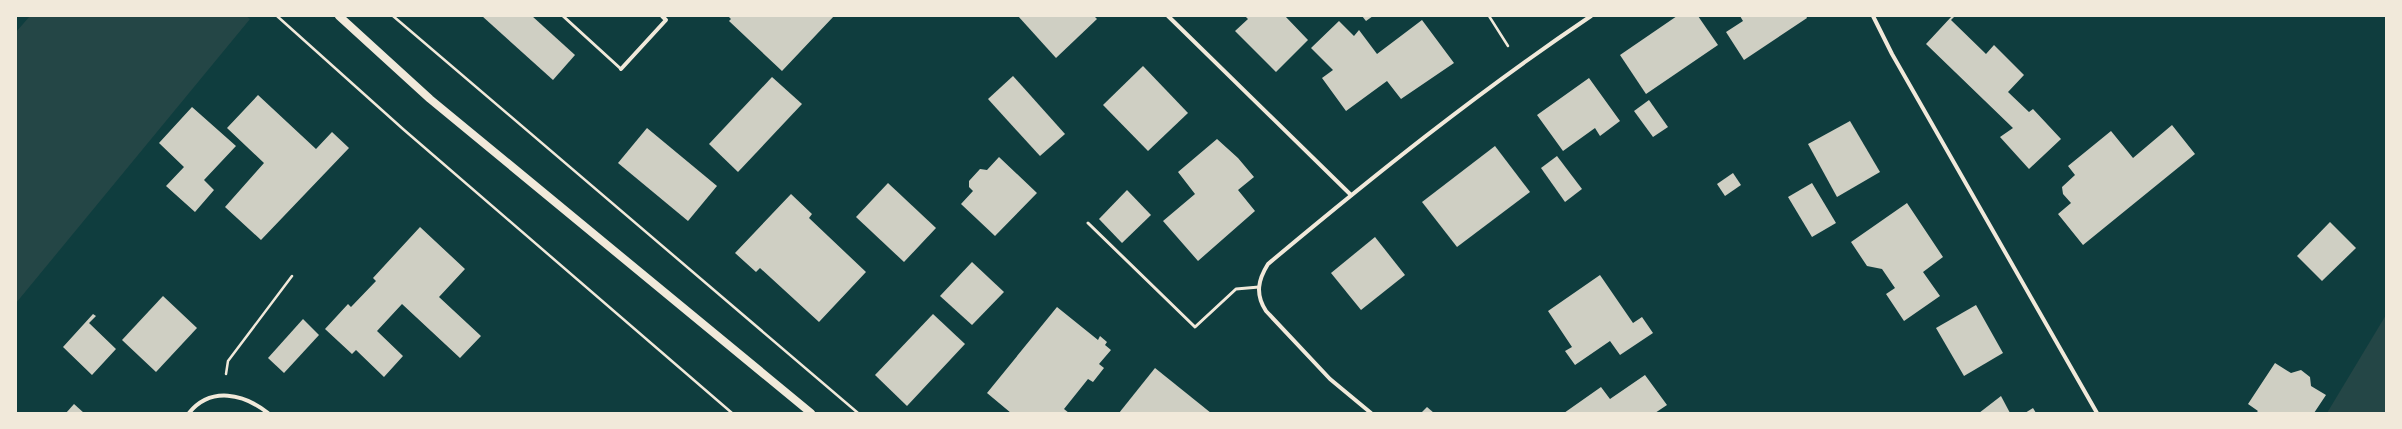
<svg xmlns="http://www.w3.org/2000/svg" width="2402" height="429" font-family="Commissioner,sans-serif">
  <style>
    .green { fill: #244646 }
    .building { fill: #cfcfc3 }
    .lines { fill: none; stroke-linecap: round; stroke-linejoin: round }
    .path { stroke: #f1e9da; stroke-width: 2.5 }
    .service { stroke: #f1e9da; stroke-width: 3 }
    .minor { stroke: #f1e9da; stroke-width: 4 }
    .secondary { stroke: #f1e9da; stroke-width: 8 }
  </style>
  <rect width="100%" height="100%" fill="#0f3d3e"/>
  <g class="green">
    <polygon points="30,16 246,16 250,19 16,303 16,32"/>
    <polygon points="2386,315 2386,413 2327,413"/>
  </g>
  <g class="building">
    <polygon points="482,16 532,16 575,55 553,80"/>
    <polygon points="728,16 834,16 782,71 729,21 731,19"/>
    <polygon points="1018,16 1094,16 1097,19 1056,58"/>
    <polygon points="1245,16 1285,16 1308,40 1276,72 1235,31 1248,19"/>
    <polygon points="1362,16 1373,16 1366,21"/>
    <polygon points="1677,16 1698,16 1718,45 1646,94 1620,55"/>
    <polygon points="1740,16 1806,16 1807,18 1744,60 1726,32 1743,21"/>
    <polygon points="1952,16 1955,16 1951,20 1986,54 1994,45 2024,75 2008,92 2029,112 2033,109 2061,139 2029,169 2000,137 2013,128 1926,44"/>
    <polygon points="1422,20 1454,63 1401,99 1387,81 1346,111 1322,78 1333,70 1311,48 1339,21 1354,36 1359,30 1377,54"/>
    <polygon points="1143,66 1188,113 1148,151 1103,105"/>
    <polygon points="1013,76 1065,134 1040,156 988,99"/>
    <polygon points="772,77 802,104 738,172 709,144"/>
    <polygon points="1589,78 1620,121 1600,136 1595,128 1563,151 1537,115"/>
    <polygon points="258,95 316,149 332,132 349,148 261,240 225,207 264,163 227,128"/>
    <polygon points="1649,100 1668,127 1653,137 1634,111"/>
    <polygon points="192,107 236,146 204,180 214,190 195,212 166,186 184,167 159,143"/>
    <polygon points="1850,121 1880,172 1837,197 1808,144"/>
    <polygon points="2172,125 2195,154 2083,245 2058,214 2071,203 2063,194 2062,187 2075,175 2068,166 2111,131 2133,158"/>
    <polygon points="647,128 717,186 688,221 618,163"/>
    <polygon points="1217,139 1238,158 1254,177 1238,190 1255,211 1198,261 1163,221 1195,194 1178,172"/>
    <polygon points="1495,146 1530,192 1457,247 1422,202"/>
    <polygon points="1557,156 1582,189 1565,202 1541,168"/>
    <polygon points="999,157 1037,193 995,236 961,204 973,191 969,187 969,181 980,169 987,170"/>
    <polygon points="1733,173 1741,185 1725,196 1717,184"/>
    <polygon points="888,183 936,228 904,262 856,217"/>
    <polygon points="1812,183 1836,223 1812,237 1788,197"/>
    <polygon points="1127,190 1151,215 1122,243 1099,219"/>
    <polygon points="791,194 812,214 809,218 866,272 819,322 760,268 756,272 735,253"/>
    <polygon points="1907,203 1943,257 1923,272 1940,296 1904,321 1886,294 1895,288 1882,269 1867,266 1851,242"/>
    <polygon points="2330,222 2356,248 2322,281 2297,256"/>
    <polygon points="420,227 465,269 439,297 481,336 460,358 402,304 377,331 403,356 384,377 356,350 352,354 325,329 348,304 351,307 376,281 373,278"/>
    <polygon points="1375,237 1405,275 1361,310 1331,273"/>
    <polygon points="972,262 1004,292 972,325 940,296"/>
    <polygon points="1600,275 1633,323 1642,317 1653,333 1620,355 1610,341 1575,365 1565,351 1572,347 1548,311"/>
    <polygon points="163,296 197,328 156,372 122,340"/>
    <polygon points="1976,305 2003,353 1964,376 1936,328"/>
    <polygon points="1057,307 1098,340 1100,336 1107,342 1105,345 1111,350 1099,364 1104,368 1093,382 1088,379 1064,409 1069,413 1011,413 987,393"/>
    <polygon points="93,314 96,316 89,323 116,349 92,375 63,347"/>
    <polygon points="933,314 965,344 907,406 875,375"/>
    <polygon points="303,319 319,335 284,373 268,358"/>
    <polygon points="2275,363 2291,373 2301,370 2310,377 2311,386 2326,395 2314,413 2256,413 2258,411 2248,404"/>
    <polygon points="1155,368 1211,413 1119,413"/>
    <polygon points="1645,375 1667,405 1655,413 1564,413 1601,387 1610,399"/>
    <polygon points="2001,396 2010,413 1979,413"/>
    <polygon points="74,404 84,413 66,413"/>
    <polygon points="1427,407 1434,413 1421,413"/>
    <polygon points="2033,408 2036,413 2025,413"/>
  </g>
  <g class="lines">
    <g class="path">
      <polyline points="277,16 403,129 732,413"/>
      <polyline points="393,16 858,413"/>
      <polyline points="1489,16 1508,46"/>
      <polyline points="226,374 228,361 292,276"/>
    </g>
    <g class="service">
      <polyline points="563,16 621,69"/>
      <polyline points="1088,223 1195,327 1236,289 1259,287"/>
    </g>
    <g class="minor">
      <polyline points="1168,16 1351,195"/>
      <polyline points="1873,16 1892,54 2097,413"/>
      <polyline points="621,69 666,20 662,16"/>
      <path d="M 189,413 C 211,386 244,394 268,413"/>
      <path d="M 1371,413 L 1330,379 L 1266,311 C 1255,294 1258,280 1268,264 C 1372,177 1478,92 1591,16"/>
    </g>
    <polyline class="secondary" points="339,16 430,99 811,413"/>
  </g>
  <rect width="2402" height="429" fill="none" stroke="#f1e9da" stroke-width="34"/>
</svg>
